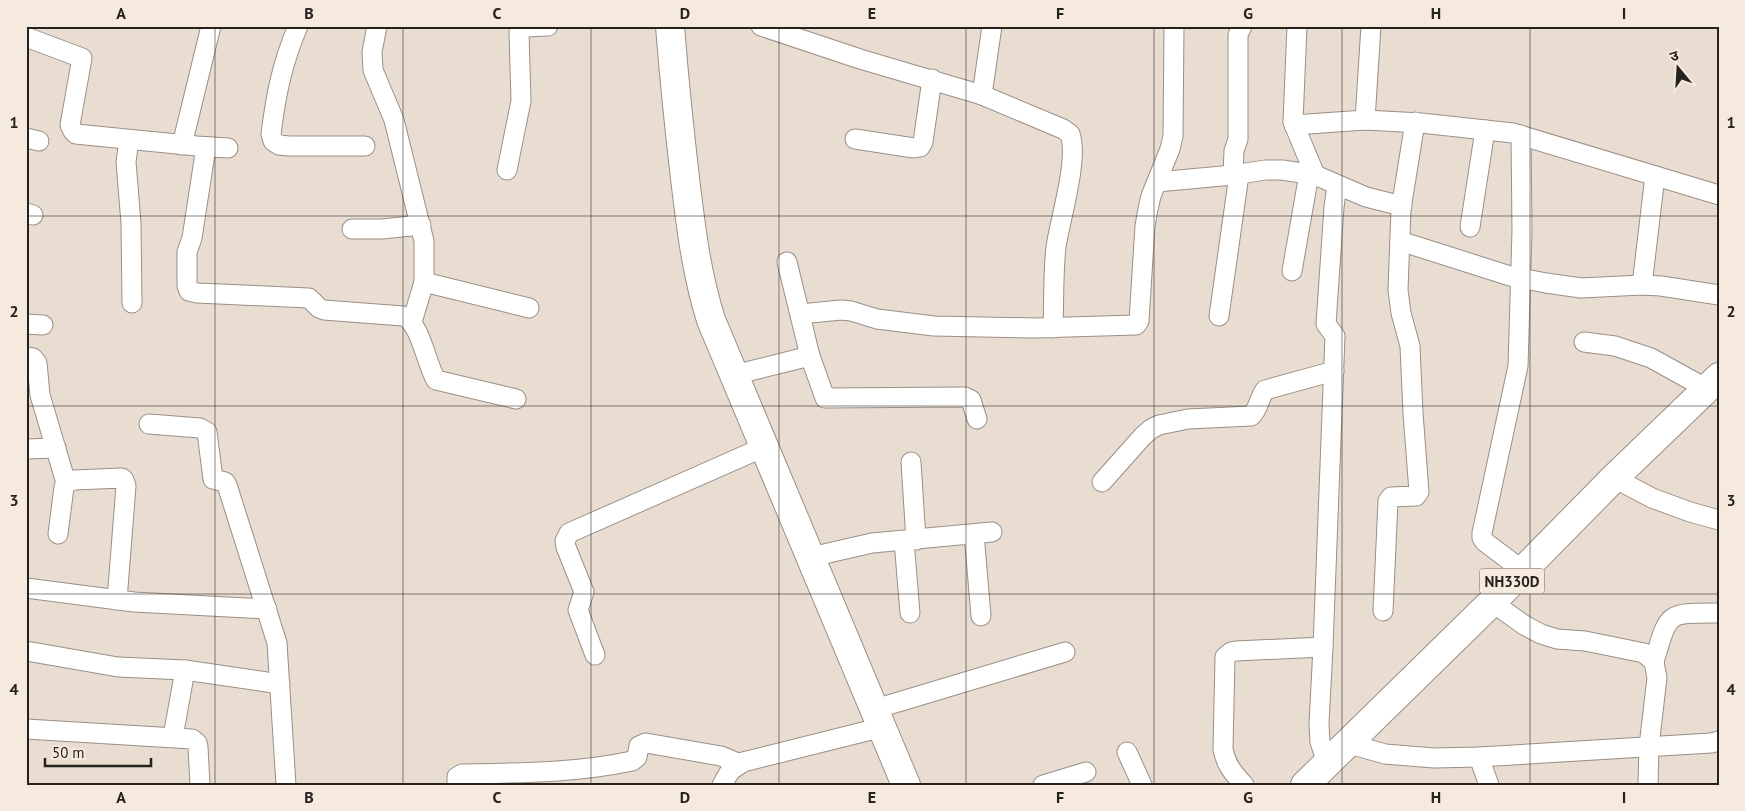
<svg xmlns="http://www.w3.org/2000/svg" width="1745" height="811" font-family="'PT Sans','Noto Sans Devanagari',sans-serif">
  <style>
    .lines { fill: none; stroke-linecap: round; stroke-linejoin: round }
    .minor-casing { stroke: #9b8f85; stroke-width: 21 }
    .highway-casing { stroke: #9b8f85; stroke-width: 30 }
    .minor { stroke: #fff; stroke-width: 19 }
    .highway { stroke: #fff; stroke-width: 28 }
    .grid { fill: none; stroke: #25211d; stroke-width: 1; stroke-opacity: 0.55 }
    .labels { text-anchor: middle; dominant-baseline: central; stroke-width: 4; stroke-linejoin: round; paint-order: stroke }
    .shield { fill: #f6e9de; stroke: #645d57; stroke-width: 1 }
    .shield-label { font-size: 15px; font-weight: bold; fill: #25211d }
    .neatline { fill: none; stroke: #25211d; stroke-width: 2 }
    .grid-label { font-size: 16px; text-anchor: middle; font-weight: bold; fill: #25211d }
  </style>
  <rect width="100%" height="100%" fill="#e9dcd1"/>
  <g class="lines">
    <defs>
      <g id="minor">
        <path d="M 298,26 C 282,64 276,94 271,134 L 273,141 L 279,145 L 289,146 L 365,146"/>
        <polyline points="377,26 372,52 373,70 394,120 424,241 424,282 412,322"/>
        <path d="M 761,26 L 860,59 L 982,95 L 1063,129 L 1070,134 C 1079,159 1060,219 1056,247 C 1053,274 1054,301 1053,328"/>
        <polyline points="1297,26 1293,122 1315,175"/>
        <polyline points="26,37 82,58 70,125 73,131 76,134 197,146 228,148"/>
        <polyline points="982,95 992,26"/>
        <polyline points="1365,120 1371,26"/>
        <polyline points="1294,125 1365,120 1421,123 1513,133 1719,195"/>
        <polyline points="1521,135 1522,231 1518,366 1482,533 1482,538 1485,542 1522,570"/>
        <polyline points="26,138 39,141"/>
        <polyline points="855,139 914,148 920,147 923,142 932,79"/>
        <polyline points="129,140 126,162 131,223 132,303"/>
        <polyline points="182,145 211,26"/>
        <path d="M 206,147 L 192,238 L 187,252 L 187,286 L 189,291 L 197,293 L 309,298 L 319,308 L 324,310 L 403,316 C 421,323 426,364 436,380 L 516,399"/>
        <polyline points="507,170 521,101 519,32 526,27 548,26"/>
        <polyline points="1233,175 1234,151 1238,139 1238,35 1242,26"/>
        <polyline points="1157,182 1233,175 1265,170 1282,170 1315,175 1366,197 1402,206"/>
        <polyline points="26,213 33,215"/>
        <polyline points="1470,227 1485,130"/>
        <polyline points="352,229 382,229 421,225"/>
        <polyline points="1400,241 1510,276 1546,283 1581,288 1642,285 1661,286 1719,295"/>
        <polyline points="787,262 810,356 825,398 965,397 971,400 977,419"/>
        <polyline points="1292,271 1309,174"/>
        <polyline points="424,282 529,308"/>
        <polyline points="1642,285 1655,176"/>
        <polyline points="800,314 841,310 851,311 877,319 934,326 1035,328 1136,325 1139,321 1145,226 1148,209 1151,196 1170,149 1173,136 1174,26"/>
        <polyline points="1219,316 1239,175"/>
        <polyline points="26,324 43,325"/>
        <polyline points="1584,342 1615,346 1651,358 1707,389"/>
        <polyline points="26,357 33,358 37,363 40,395 66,483"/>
        <polyline points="734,375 810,356"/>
        <polyline points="149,424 200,428 207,432 213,479 225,482 227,485 277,643 286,785"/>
        <polyline points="26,449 56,448"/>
        <polyline points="911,462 916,540"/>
        <polyline points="1614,478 1652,498 1690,512 1719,520"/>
        <path d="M 1102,482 L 1143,436 L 1151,429 L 1159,425 L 1188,419 L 1251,416 C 1259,409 1259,398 1265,390 L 1334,371"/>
        <polyline points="58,534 64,487 66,483 74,480 122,478 124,480 126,486 117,600"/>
        <polyline points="974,534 981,616"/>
        <polyline points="904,541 910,613"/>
        <polyline points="811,557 872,543 992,532"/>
        <polyline points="26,588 134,602 267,609"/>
        <polyline points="1492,602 1524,625 1541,634 1557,639 1585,641 1644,653 1654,662 1657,678 1649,746 1648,785"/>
        <polyline points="1383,611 1388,501 1391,497 1416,496 1419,492 1413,413 1410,346 1401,313 1398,290 1401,209 1415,122"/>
        <polyline points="26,651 118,667 185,670 280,684"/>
        <polyline points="595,655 578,610 584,592 566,547 565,541 569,533 764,447"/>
        <path d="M 1654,662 C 1669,611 1666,613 1719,613"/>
        <polyline points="875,709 1065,652"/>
        <polyline points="26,729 192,739 197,743 198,747 200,785"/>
        <polyline points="173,737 185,670"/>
        <polyline points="1346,743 1385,754 1434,758 1479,757 1711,743 1719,741"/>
        <polyline points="1127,752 1142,785"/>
        <polyline points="1479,757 1489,785"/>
        <polyline points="1327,763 1320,742 1319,724 1323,647 1335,336 1326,324 1334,207 1337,185"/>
        <path d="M 457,785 L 457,777 L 462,774 C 519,773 576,773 632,761 L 637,757 L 639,746 L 646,743 L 721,756 L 740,764"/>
        <polyline points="722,785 730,771 743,762 883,727"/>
        <polyline points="1043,785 1086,772"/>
        <path d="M 1244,785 C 1233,773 1226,765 1223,749 L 1225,657 L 1231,652 L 1236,651 L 1323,647"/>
      </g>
      <g id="highway">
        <path d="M 670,26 C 674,77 679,127 685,178 C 691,228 696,272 711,320 L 906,785"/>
        <polyline points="1305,785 1492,602 1614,478 1719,377"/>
      </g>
    </defs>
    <use href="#minor" class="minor-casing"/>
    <use href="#highway" class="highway-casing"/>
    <use href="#minor" class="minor"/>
    <use href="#highway" class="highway"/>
  </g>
  <path class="grid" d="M 215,26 L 215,785M 403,26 L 403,785M 591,26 L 591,785M 779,26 L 779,785M 966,26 L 966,785M 1154,26 L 1154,785M 1342,26 L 1342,785M 1530,26 L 1530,785M 26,216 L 1719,216M 26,406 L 1719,406M 26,594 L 1719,594"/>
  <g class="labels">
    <rect class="shield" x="1479.5" y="568.5" width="65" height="25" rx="4"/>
    <g class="shield-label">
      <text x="1512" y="581">NH330D</text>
    </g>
  </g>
  <rect width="1745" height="811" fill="none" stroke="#f6e9de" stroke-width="55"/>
  <g transform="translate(1678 68) rotate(342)" stroke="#f6e9de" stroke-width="4" paint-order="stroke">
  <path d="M0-4L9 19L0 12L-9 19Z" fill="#25211d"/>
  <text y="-8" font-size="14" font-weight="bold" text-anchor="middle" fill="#25211d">उ</text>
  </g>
  <path d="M45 758v8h106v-8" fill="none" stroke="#25211d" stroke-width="2.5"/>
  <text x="52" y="758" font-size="15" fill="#25211d" stroke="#f6e9de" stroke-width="4" paint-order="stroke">50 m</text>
  <rect x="28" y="28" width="1690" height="756" class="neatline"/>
  <g class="grid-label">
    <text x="121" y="19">A</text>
    <text x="309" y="19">B</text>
    <text x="497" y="19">C</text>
    <text x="685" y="19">D</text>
    <text x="872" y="19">E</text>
    <text x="1060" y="19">F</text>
    <text x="1248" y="19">G</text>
    <text x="1436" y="19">H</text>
    <text x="1624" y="19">I</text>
    <text x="14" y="128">1</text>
    <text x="1731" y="128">1</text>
    <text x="14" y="317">2</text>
    <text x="1731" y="317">2</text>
    <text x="14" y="506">3</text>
    <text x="1731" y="506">3</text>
    <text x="14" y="695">4</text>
    <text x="1731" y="695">4</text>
    <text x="121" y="803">A</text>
    <text x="309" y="803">B</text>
    <text x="497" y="803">C</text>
    <text x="685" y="803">D</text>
    <text x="872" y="803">E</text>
    <text x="1060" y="803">F</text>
    <text x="1248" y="803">G</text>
    <text x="1436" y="803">H</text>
    <text x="1624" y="803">I</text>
  </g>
</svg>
